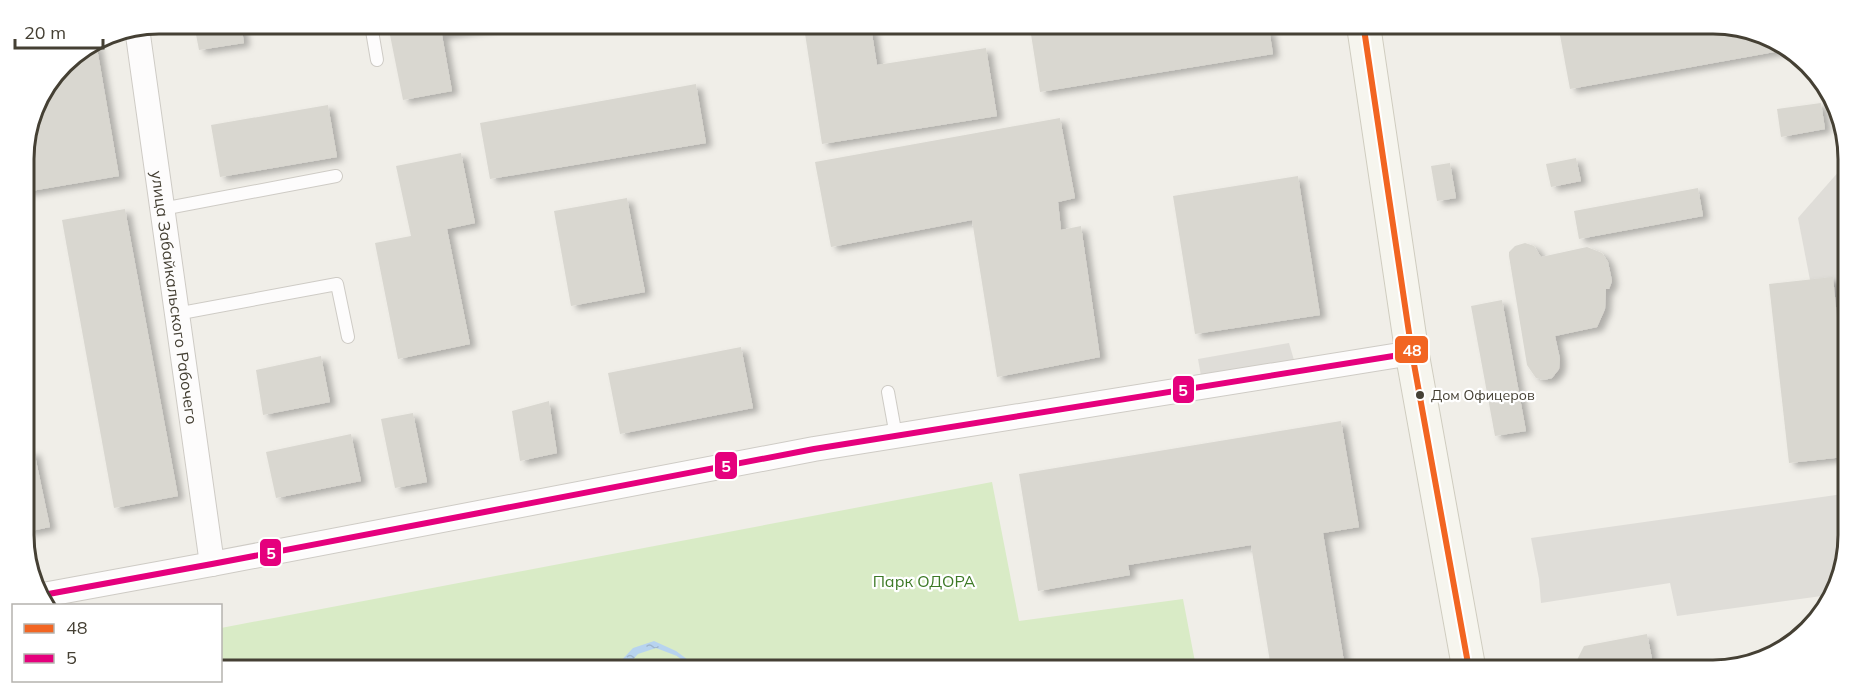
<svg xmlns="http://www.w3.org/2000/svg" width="1873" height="694" font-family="Mulish,sans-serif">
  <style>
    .park { fill: #d9ebc6 }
    .parking { fill: #dfddd8 }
    .water { fill: url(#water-ripples) }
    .building { fill: #d9d7d0; filter: url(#shadow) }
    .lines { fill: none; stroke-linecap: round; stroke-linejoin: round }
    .lane-casing { stroke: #cecbc5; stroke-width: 14 }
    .street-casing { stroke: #cecbc5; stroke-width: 26 }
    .secondary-casing { stroke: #cfccbf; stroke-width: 35 }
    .lane { stroke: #fdfcfc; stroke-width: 12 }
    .street { stroke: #fdfcfc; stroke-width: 24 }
    .secondary { stroke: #f6f5ee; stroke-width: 33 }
    .bus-1-casing { stroke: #fff; stroke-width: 10 }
    .bus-2-casing { stroke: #fff; stroke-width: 10 }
    .bus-1 { stroke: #f26522; stroke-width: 6 }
    .bus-2 { stroke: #e5007d; stroke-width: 6 }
    .bus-dot { fill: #454034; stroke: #fff; stroke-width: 2 }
    .labels { text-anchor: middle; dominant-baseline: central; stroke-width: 4.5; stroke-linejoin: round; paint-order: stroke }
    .bus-label { font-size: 14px; fill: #454034; stroke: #fff; text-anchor: start }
    .street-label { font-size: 16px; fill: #454034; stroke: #fff }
    .park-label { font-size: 16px; fill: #3d7926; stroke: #fff }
    .rim { fill: none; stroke: #454034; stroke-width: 3 }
    .line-badge { stroke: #fff; stroke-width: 2 }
    .badge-label { font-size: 16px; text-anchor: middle; font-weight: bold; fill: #fff }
  </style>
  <defs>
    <pattern id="water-ripples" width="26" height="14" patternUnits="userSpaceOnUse" patternTransform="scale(1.5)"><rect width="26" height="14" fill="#b7d3ef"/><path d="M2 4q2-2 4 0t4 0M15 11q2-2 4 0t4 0" fill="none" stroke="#9fb6ce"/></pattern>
    <filter id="shadow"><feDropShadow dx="6" dy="4" stdDeviation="3" flood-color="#0004"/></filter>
  </defs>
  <rect width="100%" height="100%" fill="#f0eee8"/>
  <polygon class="park" points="992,482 1019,621 1183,599 1196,667 221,663 221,628"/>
  <g class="parking">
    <polygon points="1848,161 1844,456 1798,218"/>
    <polygon points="1289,343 1294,360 1201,376 1198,359"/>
    <polygon points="1843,494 1842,578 1829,595 1677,616 1670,583 1541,603 1539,579 1531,538"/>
  </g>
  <polygon class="water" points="654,641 676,651 695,665 688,665 677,656 656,648 638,654 628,665 617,665 633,648"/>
  <g class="building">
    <polygon points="194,24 241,24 244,43 199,50"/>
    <polygon points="388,25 490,25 490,27 442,35 452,91 403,100"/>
    <polygon points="804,27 871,27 877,65 986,48 997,116 822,144"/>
    <polygon points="1030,28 1269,29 1273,54 1040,92"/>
    <polygon points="1559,30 1757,31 1786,50 1570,89"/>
    <polygon points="96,42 119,176 25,192 24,150 31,126 39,125 36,108 38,99 70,58"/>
    <polygon points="696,84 706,143 490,179 480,123"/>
    <polygon points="1821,103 1825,129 1781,137 1777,109"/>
    <polygon points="328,105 337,157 220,177 211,125"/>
    <polygon points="1060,118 1075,198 1058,202 1061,230 1081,226 1100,357 997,377 972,220 831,247 815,162"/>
    <polygon points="461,153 475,223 447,229 470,344 398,359 375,243 411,236 396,166"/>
    <polygon points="1576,158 1581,181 1551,187 1546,164"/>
    <polygon points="1450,163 1456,198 1437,201 1431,166"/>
    <polygon points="1298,176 1320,315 1195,334 1173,196"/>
    <polygon points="1698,188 1703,216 1579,239 1574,211"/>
    <polygon points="627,198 645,292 571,306 554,211"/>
    <polygon points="125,209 178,496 114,508 62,220"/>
    <polygon points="1525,243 1534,246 1541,257 1587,247 1602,253 1608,262 1612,281 1609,289 1606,289 1605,309 1597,327 1555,336 1560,359 1559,369 1552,378 1544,380 1536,378 1527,365 1509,256 1509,252 1515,246"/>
    <polygon points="1833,277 1844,387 1844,457 1789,463 1769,284"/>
    <polygon points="1502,300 1526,431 1495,436 1471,306"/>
    <polygon points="741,347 753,408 620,434 608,373"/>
    <polygon points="321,356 330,402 263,415 256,370"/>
    <polygon points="549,401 557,453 520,461 512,411"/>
    <polygon points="413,413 427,482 395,488 381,419"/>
    <polygon points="1341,421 1359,527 1323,533 1345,668 1271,668 1251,545 1128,565 1130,575 1038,591 1019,474"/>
    <polygon points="351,434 361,481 276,498 266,452"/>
    <polygon points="34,451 50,527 26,532 26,452"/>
    <polygon points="1647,634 1654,669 1576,669 1575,664 1584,646"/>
    <polygon points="1750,658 1722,670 1685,670 1685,668"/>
  </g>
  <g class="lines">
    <defs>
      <g id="lane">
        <polyline points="371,25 377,60"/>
        <polyline points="162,209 336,176"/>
        <polyline points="176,314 337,284 348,337"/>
        <polyline points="888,392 896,436"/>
      </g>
      <g id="street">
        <path id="s1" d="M 137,28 L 212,564"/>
        <polyline points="43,595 212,564 814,449 1412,353"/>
      </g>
      <polyline id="secondary" points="1364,29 1412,353 1469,669"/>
    </defs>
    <use href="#lane" class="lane-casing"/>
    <use href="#street" class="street-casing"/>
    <use href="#secondary" class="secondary-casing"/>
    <use href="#lane" class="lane"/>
    <use href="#street" class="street"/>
    <use href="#secondary" class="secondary"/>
    <defs>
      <polyline id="bus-1" points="1364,29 1412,353 1469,669"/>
      <polyline id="bus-2" points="43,595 212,564 814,449 1412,353"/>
    </defs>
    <use href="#bus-1" class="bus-1-casing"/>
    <use href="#bus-2" class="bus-2-casing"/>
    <use href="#bus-1" class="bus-1"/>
    <use href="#bus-2" class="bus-2"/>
  </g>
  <circle class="bus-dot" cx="1420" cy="395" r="5"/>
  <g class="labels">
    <g class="bus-label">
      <text x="1431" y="395">Дом Офицеров</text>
    </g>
    <g class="street-label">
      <text stroke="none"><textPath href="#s1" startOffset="272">улица Забайкальского Рабочего</textPath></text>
    </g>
    <g class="park-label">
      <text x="924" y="581">Парк ОДОРА</text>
    </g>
  </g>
  <path d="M0 0H1873V694H0ZM159 34H1713A125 125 0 0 1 1838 159V535A125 125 0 0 1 1713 660H159A125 125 0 0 1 34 535V159A125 125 0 0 1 159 34Z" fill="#fff" fill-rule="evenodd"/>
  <path class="rim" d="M159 34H1713A125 125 0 0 1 1838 159V535A125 125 0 0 1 1713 660H159A125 125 0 0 1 34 535V159A125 125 0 0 1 159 34Z"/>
  <g class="line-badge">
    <rect x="1394" y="335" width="35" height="29" rx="6" fill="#f26522"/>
    <rect x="1172" y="375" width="23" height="29" rx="6" fill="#e5007d"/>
    <rect x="714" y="451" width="24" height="29" rx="6" fill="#e5007d"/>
    <rect x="259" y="538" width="23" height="29" rx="6" fill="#e5007d"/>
  </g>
  <g class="badge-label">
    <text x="1412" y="356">48</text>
    <text x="1183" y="396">5</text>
    <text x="726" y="472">5</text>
    <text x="271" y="559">5</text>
  </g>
  <rect x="12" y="604" width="210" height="78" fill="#ffffff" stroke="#b5b3ae" stroke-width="1.5"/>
  <rect x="24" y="624" width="30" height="9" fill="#f26522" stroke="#b5b3ae" stroke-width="1.5"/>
  <text x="66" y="634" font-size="18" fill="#454034">48</text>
  <rect x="24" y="654" width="30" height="9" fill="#e5007d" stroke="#b5b3ae" stroke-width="1.5"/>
  <text x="66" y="664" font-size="18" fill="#454034">5</text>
  <path d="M15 39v9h88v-9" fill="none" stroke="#454034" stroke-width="3"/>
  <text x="24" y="39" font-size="18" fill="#454034" stroke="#ffffff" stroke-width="4.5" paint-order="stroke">20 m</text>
</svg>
